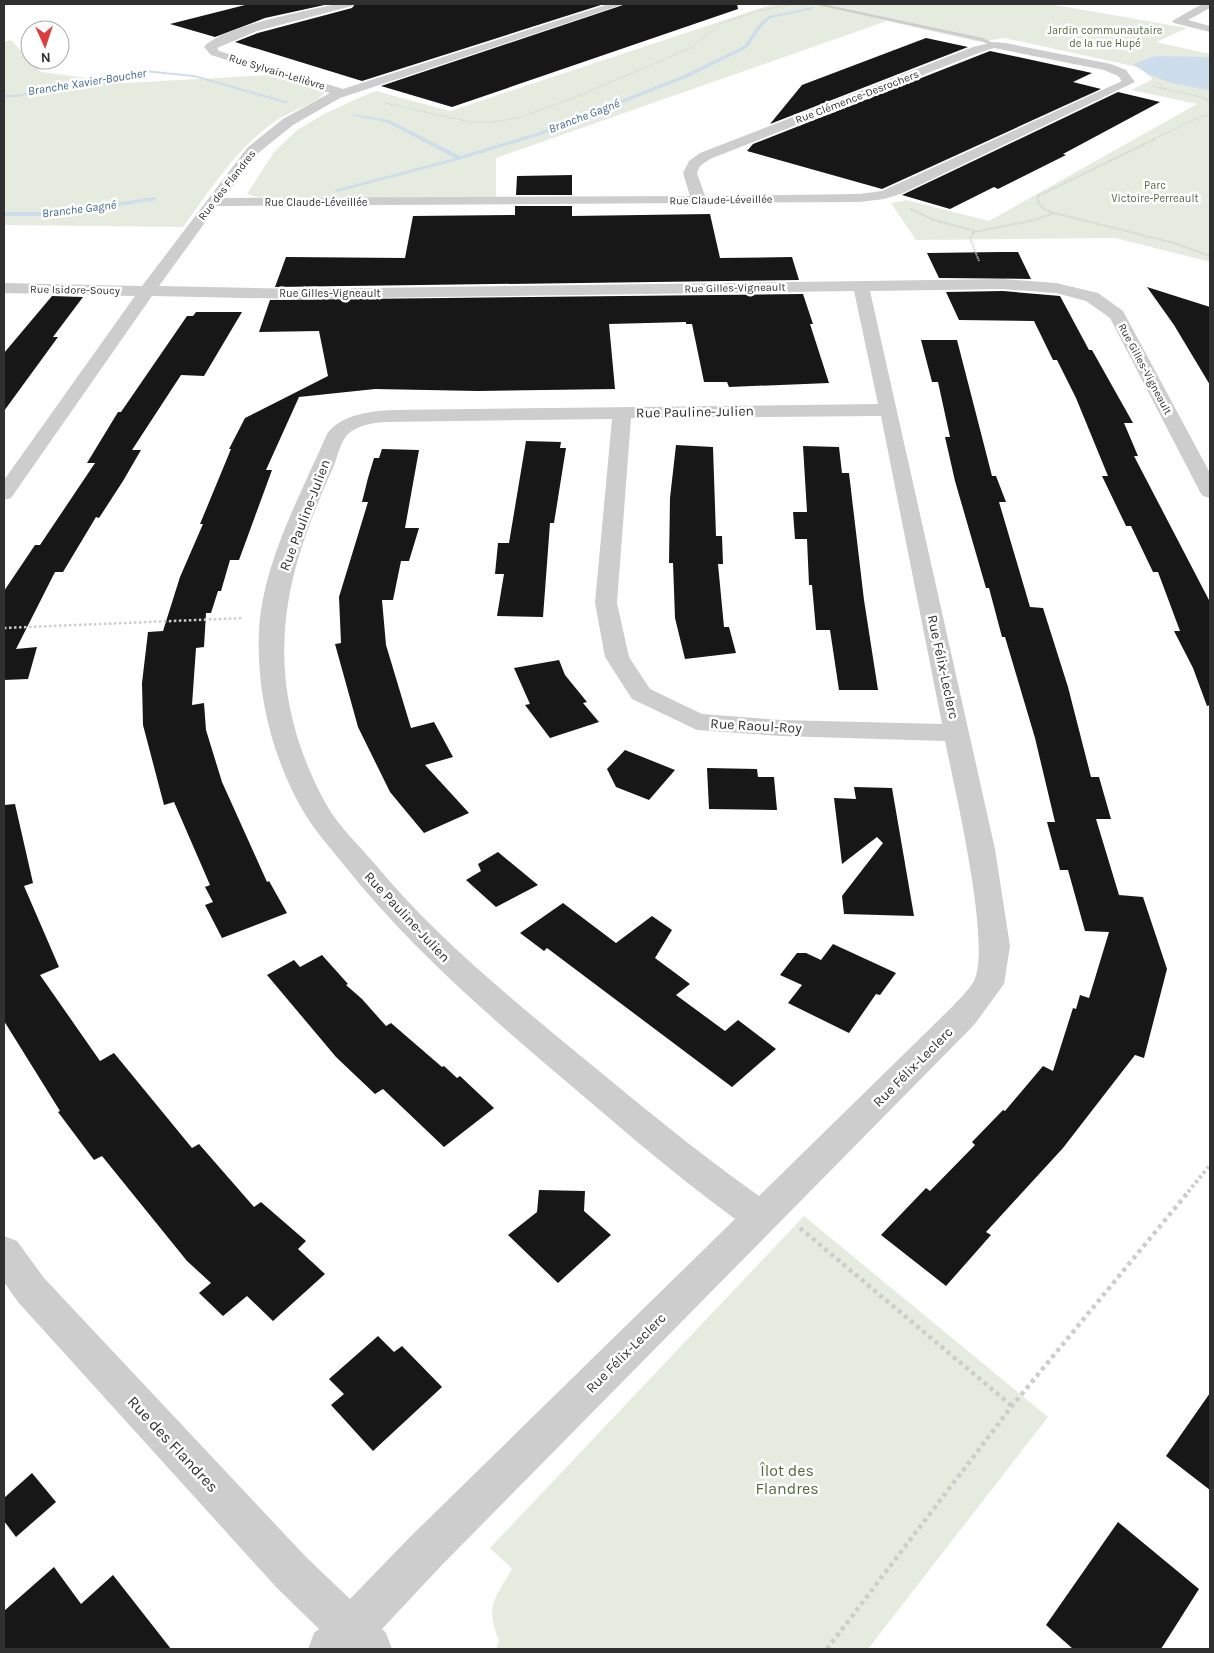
<svg xmlns="http://www.w3.org/2000/svg" width="1214" height="1653" font-family="Karla,sans-serif">
  <style>
    .green { fill: #e5ecdf }
    .water { fill: #cdddeb }
    .lines { fill: none; stroke-linecap: round; stroke-linejoin: round }
    .stream { fill: #cdddeb; fill-rule: evenodd }
    .building { fill: #171717 }
    .path-far4 { stroke: #cdcdcd; stroke-width: 1; stroke-dasharray: 1 1; stroke-linecap: butt }
    .path-far3 { stroke: #cdcdcd; stroke-width: 2; stroke-dasharray: 1 1; stroke-linecap: butt }
    .path-far2 { stroke: #cdcdcd; stroke-width: 2.5; stroke-dasharray: 2.5 2.5; stroke-linecap: butt }
    .path-far1 { stroke: #cdcdcd; stroke-width: 4; stroke-dasharray: 3 3; stroke-linecap: butt }
    .path { stroke: #cdcdcd; stroke-width: 4.5; stroke-dasharray: 4 4; stroke-linecap: butt }
    .service { fill: #cdcdcd; fill-rule: evenodd }
    .minor { fill: #cdcdcd; fill-rule: evenodd }
    .labels { text-anchor: middle; dominant-baseline: central; stroke-width: 5; stroke-linejoin: round; paint-order: stroke }
    .far-park-label { font-size: 11px; fill: #506a3f; stroke: #fff }
    .far-street-label { font-size: 11px; fill: #303030; stroke: #fff }
    .far-water-label { font-size: 12px; font-style: italic; fill: #426b8f; stroke: #fff }
    .street-label { font-size: 14px; fill: #303030; stroke: #fff }
    .near-street-label { font-size: 16px; fill: #303030; stroke: #fff }
    .near-park-label { font-size: 16px; fill: #506a3f; stroke: #fff }
  </style>
  <rect width="100%" height="100%" fill="#fff"/>
  <g class="green">
    <polygon points="773,4 1050,4 1187,28 1156,42 1210,54 1210,262 1115,238 916,240 891,203 907,200 989,221 1197,104 1131,90 1153,79 1139,68 1124,64 1004,38 980,42 887,21 496,158 496,198 257,197 247,194 274,152 297,130 326,113 363,96 376,91 450,111"/>
    <path d="M 11,40 L 41,72 L 126,83 L 268,75 L 325,92 C 322,101 287,113 277,120 C 237,147 211,189 183,227 L 4,225 L 4,42 Z"/>
    <path d="M 804,1216 L 1048,1417 L 868,1649 L 496,1649 L 499,1641 C 485,1605 494,1600 512,1569 L 490,1548 Z"/>
  </g>
  <path class="water" d="M 1155,56 L 1210,57 L 1210,90 C 1177,84 1161,84 1133,64 Z"/>
  <g class="lines">
    <g class="stream">
      <polygon points="812,7 813,9 771,18 762,26 747,48 686,78 544,134 462,159 337,192 334,190 455,158 386,122 354,116 352,114 389,120 460,156 540,132 682,76 744,46 759,24 769,16"/>
      <polygon points="144,70 194,75 289,102 285,103 194,77 144,72 16,97 4,97 4,95 16,95"/>
      <polygon points="154,197 156,198 156,200 58,216 4,216 4,212 58,212"/>
    </g>
  </g>
  <g class="building">
    <polygon points="249,4 329,4 265,18 215,37 170,24"/>
    <polygon points="355,4 604,4 362,81 235,42 258,33 352,8"/>
    <polygon points="626,4 737,4 738,9 452,107 381,86"/>
    <polygon points="926,38 968,47 770,124 802,85"/>
    <polygon points="990,51 1092,73 1073,82 1101,89 882,189 747,151 753,144"/>
    <polygon points="1118,92 1160,102 1063,154 1066,155 998,189 994,187 950,209 902,195"/>
    <polygon points="572,175 572,195 516,195 517,176"/>
    <polygon points="515,206 572,206 572,216 710,214 720,258 792,257 799,280 275,287 286,257 405,258 413,216 515,215"/>
    <polygon points="1002,252 1018,252 1031,279 939,278 927,253"/>
    <polygon points="1147,287 1210,307 1210,385 1174,325"/>
    <polygon points="1003,291 1060,296 1089,350 1092,350 1133,423 1124,423 1138,456 1134,456 1210,602 1210,705 1207,706 1193,668 1174,631 1180,631 1158,572 1153,572 1131,526 1126,526 1102,476 1108,476 1076,398 1057,360 1053,360 1034,321 959,320 946,292"/>
    <polygon points="803,294 813,324 810,324 829,383 729,387 727,382 704,382 692,324 686,324 686,322 609,324 615,389 478,391 375,389 299,397 266,470 272,470 239,560 230,560 221,591 218,591 211,613 206,613 204,647 196,648 192,705 204,703 206,730 222,782 267,882 269,881 287,913 222,938 205,905 213,902 205,887 210,885 174,802 164,805 143,725 142,683 148,632 163,631 180,577 203,524 200,524 231,449 229,449 245,418 328,376 319,331 259,332 270,300"/>
    <polygon points="52,296 83,297 53,337 58,337 4,411 4,353"/>
    <polygon points="196,312 242,312 204,376 181,375 132,450 141,450 123,481 99,518 96,517 63,572 55,572 16,649 37,647 28,679 4,680 4,591 35,545 40,545 95,463 87,463 118,412 121,412 187,316 193,316"/>
    <polygon points="921,340 957,340 992,476 996,476 1006,502 999,502 1030,607 1043,608 1068,687 1091,777 1099,777 1111,819 1096,819 1119,895 1143,897 1167,969 1144,1058 1135,1055 1063,1148 986,1232 991,1235 946,1286 881,1235 926,1188 930,1191 975,1145 972,1142 1003,1110 1005,1111 1043,1066 1053,1071 1073,1008 1076,1009 1080,995 1089,998 1109,932 1085,931 1068,870 1060,870 1047,822 1055,822 1035,738 1005,637 1002,637 989,588 986,588 955,481 945,437 950,437 938,382 932,382"/>
    <polygon points="526,441 561,442 560,448 566,448 554,523 550,523 543,617 497,616 504,574 495,574 498,543 509,543"/>
    <polygon points="676,445 713,447 716,536 722,536 723,564 718,564 724,627 729,627 736,653 685,659 675,618 673,563 669,563 670,498"/>
    <polygon points="803,446 839,447 842,473 849,473 864,600 878,690 839,690 830,630 816,630 812,585 809,585 807,539 795,539 793,512 807,512"/>
    <polygon points="382,449 419,450 405,528 419,528 409,561 401,561 393,600 382,600 386,645 411,728 434,722 453,757 425,765 469,813 424,833 390,792 358,727 335,644 341,643 339,597 368,502 362,502 368,478 374,458 379,458"/>
    <polygon points="559,660 565,675 587,702 583,703 599,722 550,738 525,705 530,704 514,668"/>
    <polygon points="625,750 675,770 649,800 616,787 607,769"/>
    <polygon points="707,768 757,769 758,777 774,777 777,810 709,809"/>
    <polygon points="854,787 892,788 914,916 844,914 842,896 883,843 877,837 842,864 834,798 856,799"/>
    <polygon points="15,804 33,883 24,886 59,967 40,975 100,1061 114,1053 192,1148 199,1144 254,1207 261,1202 306,1241 298,1249 325,1274 273,1321 247,1296 223,1316 199,1293 211,1283 187,1261 102,1156 94,1160 58,1112 60,1111 4,1021 4,805"/>
    <polygon points="498,852 538,885 496,907 466,880 481,871 478,864"/>
    <polygon points="563,903 616,943 652,916 672,930 655,958 690,984 676,995 725,1031 738,1020 776,1049 732,1087 547,948 544,951 520,933"/>
    <polygon points="833,944 896,973 880,995 876,994 849,1033 788,1003 802,985 780,975 797,953 806,953 821,960"/>
    <polygon points="322,955 348,984 346,985 362,999 386,1026 391,1023 442,1067 444,1066 457,1078 460,1076 494,1108 444,1147 383,1089 375,1094 336,1057 267,975 294,960 300,967"/>
    <polygon points="539,1190 585,1191 584,1211 611,1235 558,1283 508,1235 537,1212"/>
    <polygon points="378,1336 394,1352 402,1346 442,1387 373,1451 331,1405 344,1394 329,1379"/>
    <polygon points="1210,1393 1210,1490 1166,1456"/>
    <polygon points="32,1473 56,1502 16,1537 4,1521 4,1498"/>
    <polygon points="1118,1522 1199,1589 1161,1649 1073,1649 1046,1625"/>
    <polygon points="54,1567 81,1604 113,1575 171,1649 4,1649 4,1611"/>
  </g>
  <g class="lines">
    <g class="path-far4">
      <polyline points="1152,79 1166,89"/>
      <polyline points="1152,86 1210,99"/>
      <polyline points="1203,99 1210,102"/>
      <polyline points="385,103 470,122 494,122 521,117 573,98 691,48 720,24 758,11 794,4"/>
      <polyline points="1152,140 1200,117 1210,115"/>
    </g>
    <g class="path-far3">
      <polyline points="1155,139 1038,196 1038,203 1044,209 1054,213 1174,243 1210,256"/>
      <polyline points="911,209 934,220 975,231"/>
      <polyline points="979,261 970,238 974,232 1035,220 1054,213"/>
    </g>
    <polyline class="path-far2" points="4,628 244,618"/>
    <polyline class="path-far1" points="1188,1192 1210,1165"/>
    <g class="path">
      <polyline points="800,1228 1012,1406"/>
      <polyline points="827,1649 1012,1406 1189,1191"/>
    </g>
    <polygon class="service" points="813,4 823,4 983,38 997,45 994,47 981,41"/>
    <g class="minor">
      <path d="M 336,4 L 353,4 L 352,6 L 257,31 L 217,48 L 219,51 L 343,89 L 609,4 L 624,4 L 340,98 L 293,125 L 257,154 L 224,198 L 690,196 L 683,173 L 689,161 L 700,153 L 973,47 L 994,42 L 1005,43 L 1111,64 L 1126,70 L 1135,82 L 903,193 L 884,199 L 859,202 L 217,206 L 159,286 L 297,289 L 1003,279 L 1056,283 L 1098,293 L 1123,311 L 1210,473 L 1210,498 L 1203,496 L 1200,492 L 1110,318 L 1086,301 L 1056,293 L 1003,289 L 870,291 L 995,849 L 1010,946 L 1004,984 L 974,1025 L 440,1567 L 382,1629 L 386,1633 L 392,1649 L 308,1649 L 314,1633 L 319,1629 L 276,1587 L 18,1302 L 4,1282 L 4,1236 L 17,1241 L 44,1278 L 306,1557 L 350,1599 L 410,1537 L 735,1219 C 668,1170 606,1115 542,1061 C 471,1000 402,938 344,865 C 329,846 313,829 302,809 C 272,757 256,691 259,631 C 263,562 300,496 327,434 C 341,414 372,411 394,410 L 878,404 L 854,291 L 297,299 L 152,296 L 11,498 L 4,500 L 4,480 L 135,296 L 4,293 L 4,283 L 142,286 L 247,148 L 283,119 L 330,93 L 211,55 L 204,47 C 222,26 307,11 336,4 ZM 994,48 L 1104,70 L 1118,76 L 1122,81 L 882,191 L 859,194 L 705,196 L 697,173 L 700,166 L 710,159 L 981,52 ZM 881,416 L 942,724 L 781,720 L 702,714 L 650,689 L 629,657 L 617,603 L 631,418 ZM 612,419 L 595,603 L 605,657 L 632,699 L 697,730 L 781,736 L 945,741 C 954,786 992,945 974,981 C 969,990 959,999 952,1007 L 759,1196 C 694,1150 632,1098 571,1048 C 501,990 432,933 374,863 C 358,844 338,826 326,804 C 276,713 272,625 308,529 C 316,507 325,485 335,463 C 338,454 341,442 347,435 C 357,425 372,423 385,422 Z"/>
      <polygon points="1202,4 1210,4 1210,8 1188,20 1210,26 1210,32 1174,23 1172,21"/>
    </g>
  </g>
  <g class="labels">
    <g class="far-park-label">
      <text x="1105" y="30">Jardin communautaire<tspan x="1105" dy="13">de la rue Hupé</tspan></text>
      <text x="1155" y="185">Parc<tspan x="1155" dy="13">Victoire-Perreault</tspan></text>
    </g>
    <g class="far-street-label">
      <text transform="translate(277 72) rotate(17)">Rue Sylvain-Lelièvre</text>
      <text transform="translate(857 97) rotate(-21)">Rue Clémence-Desrochers</text>
      <text transform="translate(227 185) rotate(-52)">Rue des Flandres</text>
      <text transform="translate(721 200) rotate(-1)">Rue Claude-Léveillée</text>
      <text x="316" y="202">Rue Claude-Léveillée</text>
      <text transform="translate(735 288) rotate(-1)">Rue Gilles-Vigneault</text>
      <text transform="translate(75 290) rotate(1)">Rue Isidore-Soucy</text>
      <text x="330" y="293">Rue Gilles-Vigneault</text>
      <text transform="translate(1145 369) rotate(62)">Rue Gilles-Vigneault</text>
    </g>
    <g class="far-water-label">
      <text transform="translate(87 82) rotate(-9)">Branche Xavier-Boucher</text>
      <text transform="translate(584 116) rotate(-21)">Branche Gagné</text>
      <text transform="translate(79 209) rotate(-7)">Branche Gagné</text>
    </g>
    <g class="street-label">
      <text transform="translate(695 412) rotate(-1)">Rue Pauline-Julien</text>
      <text transform="translate(305 515) rotate(-69)">Rue Pauline-Julien</text>
      <text transform="translate(943 667) rotate(78)">Rue Félix-Leclerc</text>
      <text transform="translate(756 726) rotate(3)">Rue Raoul-Roy</text>
      <text transform="translate(407 917) rotate(47)">Rue Pauline-Julien</text>
      <text transform="translate(913 1067) rotate(-45)">Rue Félix-Leclerc</text>
      <text transform="translate(626 1353) rotate(-45)">Rue Félix-Leclerc</text>
    </g>
    <g class="near-street-label">
      <text transform="translate(173 1444) rotate(47)">Rue des Flandres</text>
    </g>
    <g class="near-park-label">
      <text x="787" y="1470">Îlot des<tspan x="787" dy="18">Flandres</tspan></text>
    </g>
  </g>
  <rect width="1214" height="1653" fill="none" stroke="#303030" stroke-width="10"/>
  <g transform="translate(45 45) rotate(177)"><circle r="24" fill="#ffffff" stroke="#acacac"/>
  <path d="M0-4L9 19L0 12L-9 19Z" fill="#dd3d3d"/>
  <text y="-8" font-size="14" font-weight="bold" text-anchor="middle" fill="#303030">N</text>
  </g>
</svg>
